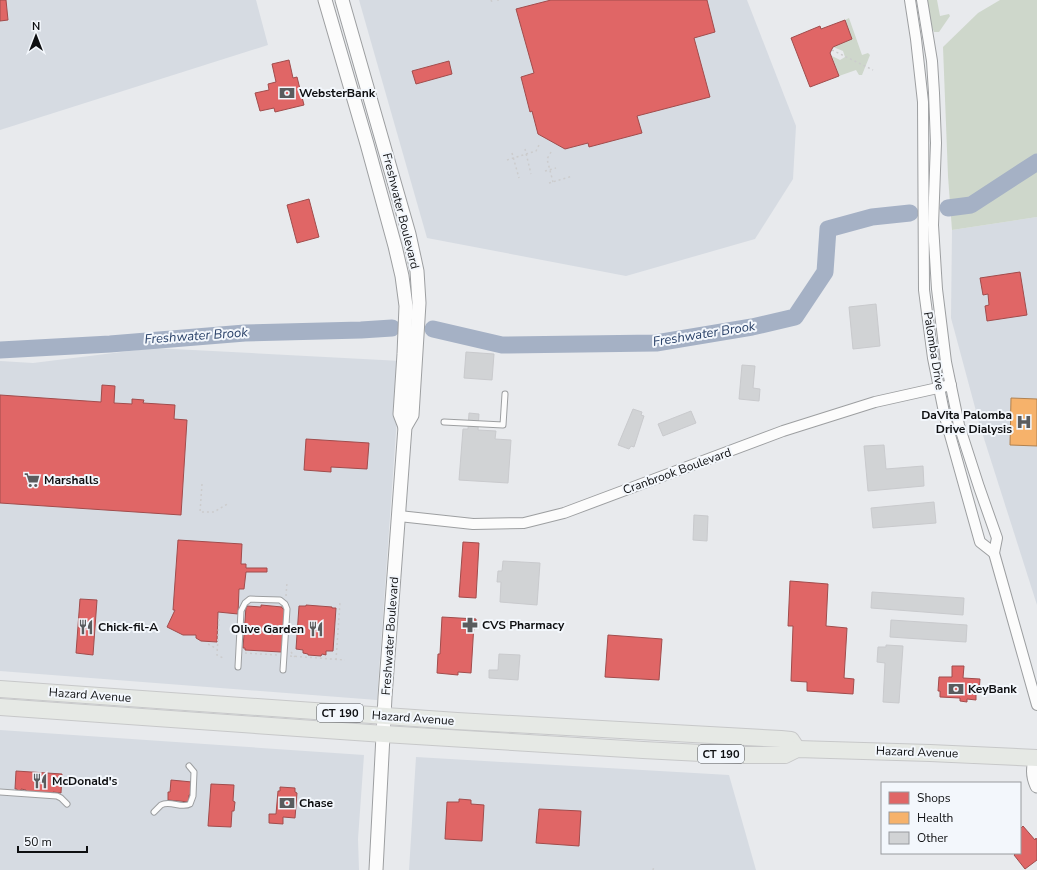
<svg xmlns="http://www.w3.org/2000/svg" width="1037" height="870" font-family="'Nunito Sans',sans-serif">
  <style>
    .built { fill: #d6dbe2 }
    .green { fill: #ced7cb }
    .shops { fill: #e06666; stroke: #a14c4c }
    .health { fill: #f6b26b; stroke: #b08150 }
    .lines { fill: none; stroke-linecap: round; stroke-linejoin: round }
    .river { stroke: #a5b1c5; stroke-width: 17 }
    .building { fill: #d1d3d5; stroke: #c9cacd }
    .service-casing { stroke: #9d9fa1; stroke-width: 7 }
    .minor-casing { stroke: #9d9fa1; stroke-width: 12 }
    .tertiary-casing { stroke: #9d9fa1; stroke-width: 15 }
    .primary-casing { stroke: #c7c8c9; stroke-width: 18 }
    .path { stroke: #cccccd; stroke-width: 1.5; stroke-dasharray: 2 3; stroke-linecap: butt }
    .service { stroke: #fcfcfc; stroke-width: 5 }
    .minor { stroke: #fcfcfc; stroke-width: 10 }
    .tertiary { stroke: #fcfcfc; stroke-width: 13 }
    .primary { stroke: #e6e9e5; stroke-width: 16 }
    .labels { text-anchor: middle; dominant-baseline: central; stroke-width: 4; stroke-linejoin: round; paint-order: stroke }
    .shield { fill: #f3f7fc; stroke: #535558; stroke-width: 1 }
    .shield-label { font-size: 11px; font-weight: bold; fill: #0e0f11 }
    .poi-label { font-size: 12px; font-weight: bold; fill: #0e0f11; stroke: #f3f7fc; text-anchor: start }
    .street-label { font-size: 12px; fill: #0e0f11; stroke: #f3f7fc }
    .water-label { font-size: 13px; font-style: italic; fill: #294168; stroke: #f3f7fc }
  </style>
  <rect width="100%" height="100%" fill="#e8eaed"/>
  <g class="built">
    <polygon points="0,0 256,0 268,45 0,130"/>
    <polygon points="359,0 747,0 796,126 793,179 755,239 626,276 427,238"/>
    <polygon points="1037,217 1037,605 980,426 951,318 952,230"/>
    <polygon points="154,348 401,361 377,700 0,671 0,361 33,363"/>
    <polygon points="0,730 364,755 358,839 359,870 0,870"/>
    <polygon points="416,757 729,775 756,870 409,870"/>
  </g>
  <g class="green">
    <polygon points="926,0 937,0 940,16 949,14 950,16 939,32 934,32 932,27"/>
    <polygon points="1000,0 1037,0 1037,217 952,230 948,176 943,47 978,13"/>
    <polygon points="849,18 862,55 868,53 870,55 862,75 859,75 856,70 839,76 832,56 840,60 845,57 843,51 833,47 852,39 845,20"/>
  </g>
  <g class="shops">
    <polygon points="0,0 6,0 8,20 0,21"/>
    <polygon points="551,0 707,0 715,32 694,38 710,97 637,116 642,133 589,147 588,143 565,149 538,134 532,111 530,112 521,77 534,73 516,9"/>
    <polygon points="845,20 852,39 833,47 830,53 839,76 810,87 791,38 820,26 821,29"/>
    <polygon points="289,60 293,78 297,77 304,105 275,112 274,108 260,111 255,93 269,90 268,84 276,82 272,64"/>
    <polygon points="449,61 452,74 416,84 412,71"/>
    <polygon points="309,199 319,237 297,243 287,205"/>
    <polygon points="1020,272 1027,315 987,321 985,306 989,305 988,294 983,295 980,278"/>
    <polygon points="102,385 115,386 114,403 132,404 132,399 144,400 143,403 175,405 174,419 187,420 181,515 0,503 0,395 101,402"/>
    <polygon points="306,439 369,443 367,469 331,467 331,472 304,470"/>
    <polygon points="178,540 242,544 241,564 246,564 246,568 267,568 267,572 246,572 244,589 239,589 238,614 218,612 217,642 201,641 196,638 196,635 183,635 167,627 175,610 173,610"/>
    <polygon points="463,542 479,543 476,598 459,597"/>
    <polygon points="790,581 828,584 826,626 847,628 844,678 854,679 853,694 807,691 807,682 791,681 793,626 788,626"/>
    <polygon points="80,599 97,600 93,655 76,653"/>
    <polygon points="261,605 282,607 282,608 285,610 282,651 281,652 245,650 245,648 243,648 246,607 247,607 247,606 261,607"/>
    <polygon points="306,605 332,607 332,608 336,608 333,651 326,651 326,655 322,654 321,656 308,655 308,654 303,653 303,650 296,649 299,606 306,606"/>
    <polygon points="442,617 476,619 476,624 474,624 471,673 458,672 458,675 437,673 438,654 440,654"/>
    <polygon points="608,635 662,639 659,680 605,677"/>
    <polygon points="952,666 964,666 963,678 980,679 979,693 976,693 976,700 967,699 967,702 960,701 960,698 940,697 940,691 938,691 939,677 952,677"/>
    <polygon points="16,771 62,774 61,793 53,792 53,795 26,793 26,790 21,789 21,793 17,792 17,789 15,789"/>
    <polygon points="171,780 192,782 191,795 189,795 189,802 168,800 168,792 170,792"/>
    <polygon points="211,784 234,785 233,801 235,802 234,811 232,811 231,827 208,826"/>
    <polygon points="280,787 295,788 295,792 297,793 295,818 283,817 283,824 269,823 269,814 276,814 278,791 280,791"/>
    <polygon points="459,799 471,800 471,804 484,805 482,841 445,839 447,802 459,802"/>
    <polygon points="539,809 581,811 579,846 536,843"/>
    <polygon points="1023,826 1035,840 1036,838 1037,840 1037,860 1025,869 1014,855 1016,853 1020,853 1020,829"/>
  </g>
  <polygon class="health" points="1011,398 1037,399 1037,446 1010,445"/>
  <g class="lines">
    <g class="river">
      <polyline points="948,208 971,205 1037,162"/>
      <polyline points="433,329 502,345 656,343 752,327 795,317 825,272 828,229 872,217 910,213"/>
      <polyline points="0,350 110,344 245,333 361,330 392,328"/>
    </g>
  </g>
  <g class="building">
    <polygon points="876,304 880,346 853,349 849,307"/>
    <polygon points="466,352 494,354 492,380 464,378"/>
    <polygon points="742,365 755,366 753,388 760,389 759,401 739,399"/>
    <polygon points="633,409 642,412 641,415 644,416 634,447 631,446 629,449 618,445"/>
    <polygon points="691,411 696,423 663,436 658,424"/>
    <polygon points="469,413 479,414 478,430 496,431 495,439 511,440 508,483 459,480 463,429 468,429"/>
    <polygon points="884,445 886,469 923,466 924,486 868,491 864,446"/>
    <polygon points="934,502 936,523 873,528 871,508"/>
    <polygon points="694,515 708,516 707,541 693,540"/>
    <polygon points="503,561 540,563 537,605 500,602 501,582 497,582 498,571 502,571"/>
    <polygon points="872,592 964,598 963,615 871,608"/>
    <polygon points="891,620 967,625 966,642 890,637"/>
    <polygon points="886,645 903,646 899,703 883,702 885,663 877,662 878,647 886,647"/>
    <polygon points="499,654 520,655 518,680 489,678 489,670 498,670"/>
  </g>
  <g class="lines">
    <defs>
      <g id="service">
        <polyline points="444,422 503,425 505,394"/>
        <polyline points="238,667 241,611 245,603 250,599 280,600 285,604 287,609 283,670"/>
        <polyline points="0,792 57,796 61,798 67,804"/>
        <path d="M 154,812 C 156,810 159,807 161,805 C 170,800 182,809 190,804 L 193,796 L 194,772 L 189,766"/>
      </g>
      <g id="minor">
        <polyline points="910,0 916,39 923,102 924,290 933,358 945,417 980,542 994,553"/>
        <polyline points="922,0 932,61 934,93 936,143 933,225 937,289 946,362 959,425 979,487 997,538 994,553 1037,705"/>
        <polyline points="399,516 473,524 524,523 564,513 783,431 875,402 951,385"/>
      </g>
      <g id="tertiary">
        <polyline points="325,0 367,144 395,246 402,276 406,306 404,354 400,414 405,427"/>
        <polyline points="342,0 409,234 417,271 419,303 412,415 405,427 385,697 376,870"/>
        <path d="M 1037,758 C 1032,767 1033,777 1037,786"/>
      </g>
      <g id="primary">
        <polyline points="0,689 457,721 781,739 791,740 797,749"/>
        <polyline points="0,707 384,734 643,750 740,755 785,755 797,749 930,753 1037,758"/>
      </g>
    </defs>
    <use href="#service" class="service-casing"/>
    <use href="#minor" class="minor-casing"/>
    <use href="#tertiary" class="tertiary-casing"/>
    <use href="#primary" class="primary-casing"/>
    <g class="path">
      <polyline points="491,0 492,2"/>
      <polyline points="498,0 498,1"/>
      <polyline points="832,50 873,70"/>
      <polyline points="525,149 531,174"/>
      <polyline points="551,152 547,159 553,182"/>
      <polyline points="512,153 519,178"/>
      <polyline points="507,160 536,151 539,145"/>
      <polyline points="545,171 556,168"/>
      <polyline points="549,183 573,176"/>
      <polyline points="202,484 200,512 214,512 229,503"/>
      <polyline points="286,596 287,582"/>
      <polyline points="219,619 217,655 223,658"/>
      <polyline points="208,644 217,649"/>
      <polyline points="291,652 295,657"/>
      <polyline points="245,653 277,655"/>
      <polyline points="290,656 345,660"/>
      <polyline points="336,660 340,602"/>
      <polyline points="653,870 654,866"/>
    </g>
    <use href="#service" class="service"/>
    <use href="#minor" class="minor"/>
    <use href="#tertiary" class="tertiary"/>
    <use href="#primary" class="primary"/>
  </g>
  <defs>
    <symbol id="bank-bare" viewBox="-9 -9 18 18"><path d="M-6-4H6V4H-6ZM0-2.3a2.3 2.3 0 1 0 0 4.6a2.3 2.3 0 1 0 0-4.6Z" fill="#5a5c5e" stroke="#f3f7fc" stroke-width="2.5" paint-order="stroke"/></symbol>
    <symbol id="hospital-bare" viewBox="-9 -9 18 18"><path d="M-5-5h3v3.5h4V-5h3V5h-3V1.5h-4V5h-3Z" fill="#5a5c5e" stroke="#f3f7fc" stroke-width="2.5" paint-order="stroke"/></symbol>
    <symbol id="supermarket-bare" viewBox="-9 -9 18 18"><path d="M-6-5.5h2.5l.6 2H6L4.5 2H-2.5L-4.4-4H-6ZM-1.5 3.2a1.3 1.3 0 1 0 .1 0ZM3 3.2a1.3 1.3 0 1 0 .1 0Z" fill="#5a5c5e" stroke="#f3f7fc" stroke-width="2.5" paint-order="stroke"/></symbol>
    <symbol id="pharmacy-bare" viewBox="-9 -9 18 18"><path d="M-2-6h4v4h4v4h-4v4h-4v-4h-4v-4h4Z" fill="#5a5c5e" stroke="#f3f7fc" stroke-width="2.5" paint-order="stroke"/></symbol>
    <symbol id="restaurant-bare" viewBox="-9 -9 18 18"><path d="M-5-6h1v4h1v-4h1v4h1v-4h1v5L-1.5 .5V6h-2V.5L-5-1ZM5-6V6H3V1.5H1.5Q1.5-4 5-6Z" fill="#5a5c5e" stroke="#f3f7fc" stroke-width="2.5" paint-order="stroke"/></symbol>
  </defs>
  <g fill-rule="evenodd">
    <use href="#bank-bare" x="276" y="82" width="22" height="22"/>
    <use href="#hospital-bare" x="1013" y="411" width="22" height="22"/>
    <use href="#supermarket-bare" x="21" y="469" width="22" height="22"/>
    <use href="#pharmacy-bare" x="459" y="614" width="22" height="22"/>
    <use href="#restaurant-bare" x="75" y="616" width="22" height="22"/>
    <use href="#restaurant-bare" x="305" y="618" width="22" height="22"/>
    <use href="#bank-bare" x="945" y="678" width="22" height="22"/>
    <use href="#restaurant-bare" x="29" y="770" width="22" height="22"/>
    <use href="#bank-bare" x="276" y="792" width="22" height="22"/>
  </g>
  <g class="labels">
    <g class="shield">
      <rect x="317" y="704" width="46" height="18" rx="3"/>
      <rect x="698" y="745" width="46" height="18" rx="3"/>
    </g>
    <g class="shield-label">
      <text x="340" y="713">CT 190</text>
      <text x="721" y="754">CT 190</text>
    </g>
    <g class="poi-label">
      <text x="299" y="93">WebsterBank</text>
      <text x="1012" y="415" text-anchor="end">DaVita Palomba<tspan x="1012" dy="14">Drive Dialysis</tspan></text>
      <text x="44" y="480">Marshalls</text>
      <text x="482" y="625">CVS Pharmacy</text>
      <text x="98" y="627">Chick-fil-A</text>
      <text x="304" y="629" text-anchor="end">Olive Garden</text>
      <text x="968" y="689">KeyBank</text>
      <text x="52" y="781">McDonald's</text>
      <text x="299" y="803">Chase</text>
    </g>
    <g class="street-label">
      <text transform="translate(401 211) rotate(76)">Freshwater Boulevard</text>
      <text transform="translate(934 351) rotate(81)">Palomba Drive</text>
      <text transform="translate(677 471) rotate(-20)">Cranbrook Boulevard</text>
      <text transform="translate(390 636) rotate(-86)">Freshwater Boulevard</text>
      <text transform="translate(90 695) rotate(4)">Hazard Avenue</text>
      <text transform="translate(413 718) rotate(4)">Hazard Avenue</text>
      <text transform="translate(917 752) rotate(2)">Hazard Avenue</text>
    </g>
    <g class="water-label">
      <text transform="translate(704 334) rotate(-9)">Freshwater Brook</text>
      <text transform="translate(196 336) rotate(-4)">Freshwater Brook</text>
    </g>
  </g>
  <rect x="881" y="782" width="140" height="72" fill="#f3f7fc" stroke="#979a9e"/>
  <rect x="889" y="792" width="20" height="12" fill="#e06666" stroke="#979a9e"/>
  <text x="917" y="802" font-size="12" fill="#0e0f11">Shops</text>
  <rect x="889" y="812" width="20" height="12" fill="#f6b26b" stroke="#979a9e"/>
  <text x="917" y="822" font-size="12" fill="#0e0f11">Health</text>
  <rect x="889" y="832" width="20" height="12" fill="#d1d3d5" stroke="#979a9e"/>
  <text x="917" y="842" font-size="12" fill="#0e0f11">Other</text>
  <g transform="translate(36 36)" stroke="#f3f7fc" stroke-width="3" paint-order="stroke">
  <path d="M0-3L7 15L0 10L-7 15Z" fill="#0e0f11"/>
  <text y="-6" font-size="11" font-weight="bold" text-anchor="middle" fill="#0e0f11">N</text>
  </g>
  <path d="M18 846v6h69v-6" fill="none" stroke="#0e0f11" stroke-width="2"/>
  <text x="24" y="846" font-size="12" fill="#0e0f11" stroke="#f3f7fc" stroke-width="3" paint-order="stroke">50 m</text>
</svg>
